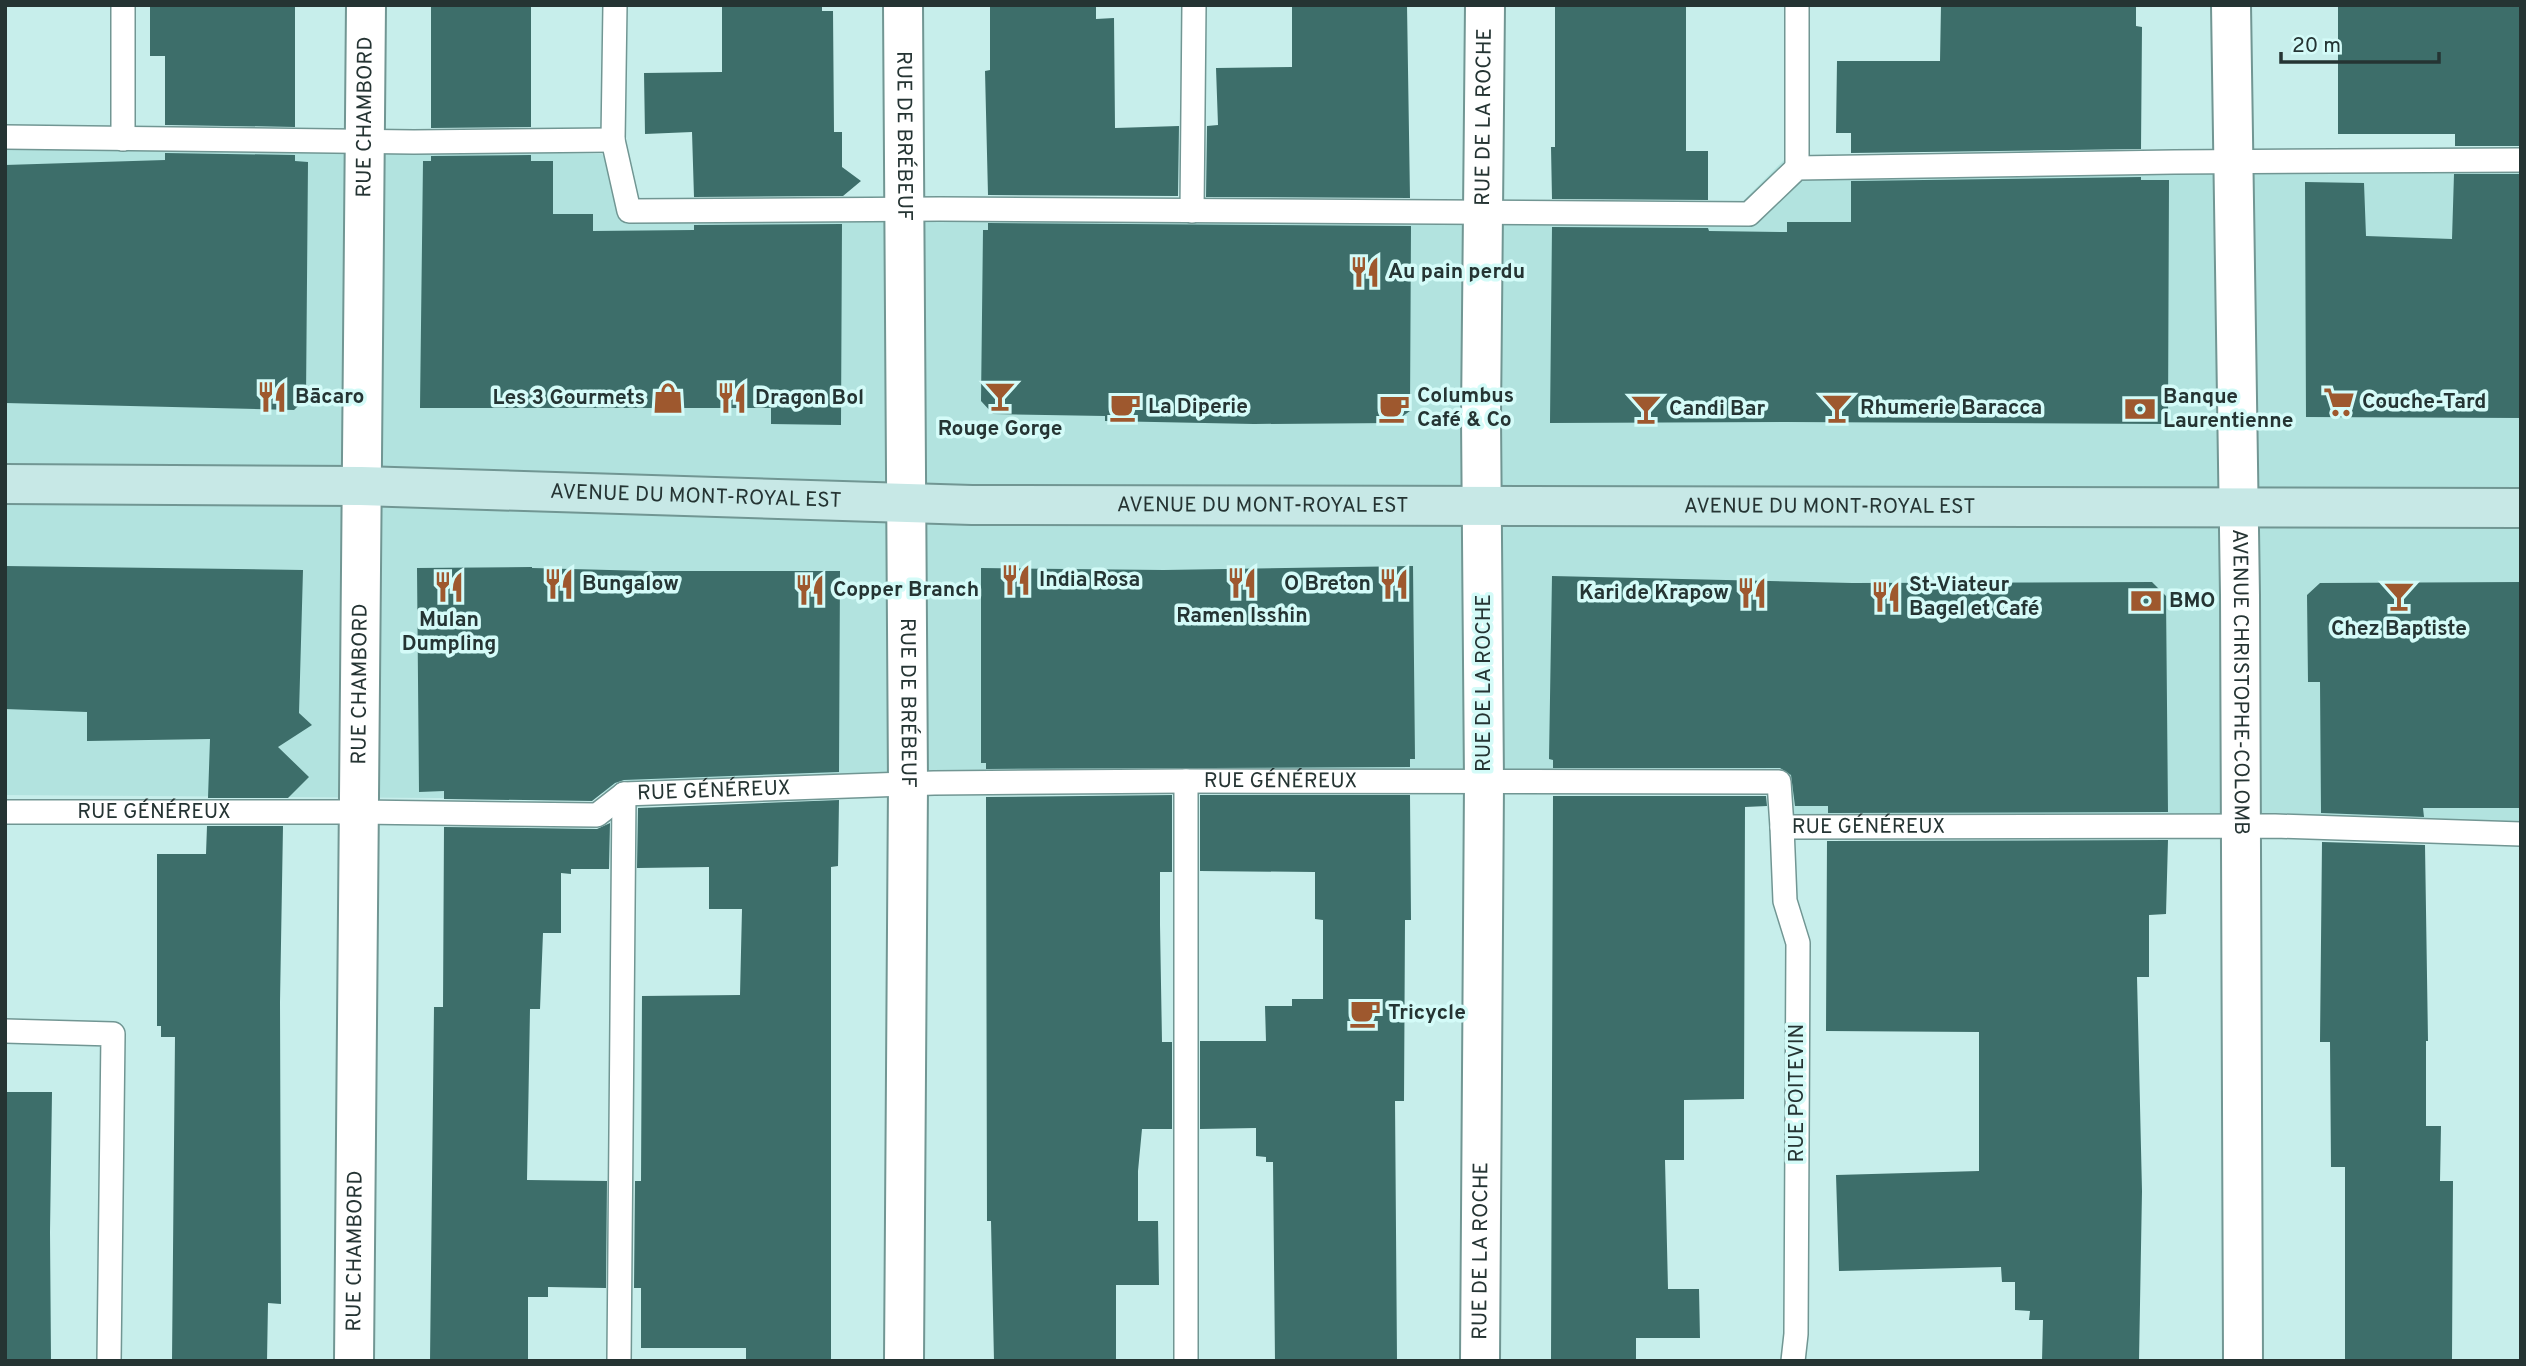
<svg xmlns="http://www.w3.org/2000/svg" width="2526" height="1366" font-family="Overpass,sans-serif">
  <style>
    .built { fill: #b2e3df }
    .building { fill: #3d6e6a }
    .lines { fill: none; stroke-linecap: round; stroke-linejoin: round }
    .service-casing { stroke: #719693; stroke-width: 26 }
    .minor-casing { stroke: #719693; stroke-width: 42 }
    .secondary-casing { stroke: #719693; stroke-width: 42 }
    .service { stroke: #fff; stroke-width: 23 }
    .minor { stroke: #fff; stroke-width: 38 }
    .secondary { stroke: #c7e8e6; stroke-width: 38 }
    .labels { text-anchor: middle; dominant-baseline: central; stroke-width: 7; stroke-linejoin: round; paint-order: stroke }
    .street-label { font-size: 21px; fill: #253433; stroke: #d4fbf8 }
    .poi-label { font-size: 21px; font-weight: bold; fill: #253433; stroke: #d4fbf8; text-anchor: start }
  </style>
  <rect width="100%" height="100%" fill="#c7eeeb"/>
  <polygon class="built" points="5,144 602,154 639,203 1737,207 1789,155 2521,154 2521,821 1789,817 1787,772 943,774 877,777 636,780 587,799 5,795"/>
  <g class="building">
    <polygon points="150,5 295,5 295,127 165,125 165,56 150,56"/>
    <polygon points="431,5 531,5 531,127 431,128"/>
    <polygon points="722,5 822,5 822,11 833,11 834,132 842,132 842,167 861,181 843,196 694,197 692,132 645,134 644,73 722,72"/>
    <polygon points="990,5 1096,5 1096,19 1114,18 1115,128 1179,126 1178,196 988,195 985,71 990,70"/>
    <polygon points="1292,5 1407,5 1410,198 1206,197 1207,126 1218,125 1216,68 1292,67"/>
    <polygon points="1555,5 1686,5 1686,151 1708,151 1708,200 1552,199 1551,147 1555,147"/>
    <polygon points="1941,5 2136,5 2136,26 2142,27 2141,149 1851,153 1851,133 1836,133 1837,61 1940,61"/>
    <polygon points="2338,5 2521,5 2521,146 2455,146 2455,134 2338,134"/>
    <polygon points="165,153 295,155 295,161 308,162 306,398 294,410 5,403 5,165 165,160"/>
    <polygon points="531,155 531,161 553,161 553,214 593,214 593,231 694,230 694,225 842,224 841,425 771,424 771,408 420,408 423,161 431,161 431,156"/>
    <polygon points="2454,174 2521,174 2521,418 2306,417 2305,182 2364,183 2366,236 2452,239"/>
    <polygon points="2141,177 2141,180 2169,180 2168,424 1788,422 1550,423 1552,227 1708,228 1709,231 1787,232 1787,222 1851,222 1851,181"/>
    <polygon points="988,223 1411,226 1410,411 1393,423 1254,424 1105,421 1105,416 993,414 981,401 983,230 988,230"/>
    <polygon points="5,566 303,570 299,713 312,725 278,747 309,777 288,798 208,798 210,739 87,741 87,712 5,709"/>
    <polygon points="1413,566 1415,759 1410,759 1410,767 986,769 986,763 981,763 981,568 1164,570"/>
    <polygon points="532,567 532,568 648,571 840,571 839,772 624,780 615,783 592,801 444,799 444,791 419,792 417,568"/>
    <polygon points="1552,576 1852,583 2152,582 2166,596 2168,812 1828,813 1828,806 1795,806 1791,775 1780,768 1553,768 1553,760 1549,759"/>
    <polygon points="2521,582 2521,808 2423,808 2424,817 2321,813 2320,682 2308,682 2307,595 2320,583"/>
    <polygon points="1172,795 1172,872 1160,872 1160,925 1162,1042 1172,1042 1172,1129 1142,1129 1138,1171 1138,1221 1158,1221 1159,1285 1116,1285 1116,1361 994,1361 991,1221 987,1221 986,797"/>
    <polygon points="1200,795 1410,795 1411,920 1405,920 1404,1101 1395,1101 1397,1361 1275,1361 1273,1162 1266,1162 1266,1157 1256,1156 1256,1128 1200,1129 1200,1041 1266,1041 1265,1006 1292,1006 1292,999 1323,999 1323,920 1315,919 1315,872 1200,871"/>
    <polygon points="1553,796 1766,796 1767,806 1745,807 1744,1099 1684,1100 1684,1160 1665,1160 1668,1289 1699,1289 1700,1338 1636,1338 1636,1361 1551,1361"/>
    <polygon points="839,800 838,866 831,867 831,1361 746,1361 746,1348 641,1348 641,1288 634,1288 635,1181 641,1181 642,996 740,995 742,909 709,909 709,867 637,868 638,808"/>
    <polygon points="610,823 609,869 571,869 571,874 561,873 561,933 543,933 540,1009 530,1009 527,1180 607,1181 606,1288 548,1287 548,1297 528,1297 528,1361 430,1361 434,1007 443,1007 444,827 597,829"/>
    <polygon points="207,826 283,826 280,1002 281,1304 268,1303 267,1361 172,1361 175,1037 161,1037 161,1026 157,1026 157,854 206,854"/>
    <polygon points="2168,840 2166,914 2149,915 2149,977 2137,977 2142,1191 2139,1361 2042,1361 2043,1320 2029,1320 2030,1311 2015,1310 2015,1282 2002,1282 2001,1267 1839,1271 1836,1175 1979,1171 1979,1032 1826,1031 1827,841"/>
    <polygon points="2322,842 2425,845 2428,1041 2426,1041 2426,1126 2441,1126 2440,1181 2453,1181 2452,1361 2345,1361 2345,1167 2331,1167 2330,1042 2320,1042"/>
    <polygon points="5,1092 52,1092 50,1232 51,1361 5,1361"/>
  </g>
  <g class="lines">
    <defs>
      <g id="service">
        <polyline points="615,5 613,140 629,211 940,209 1749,214 1797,168 2174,162 2521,160"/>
        <polyline points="1797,5 1797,168"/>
        <polyline points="5,137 414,142 613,140"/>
        <polyline points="123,139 123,5"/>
        <polyline points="1192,211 1194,5"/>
        <path id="s1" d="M 5,812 L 359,812 L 597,815 L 624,794 L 934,783 L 1186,781 L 1779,782 L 1782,827 L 2275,826 L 2521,834"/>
        <polyline points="1782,827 1785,901 1798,943 1796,1334 1793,1361"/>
        <polyline points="5,1031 113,1034 109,1361"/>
        <polyline points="619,1361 624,794"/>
        <polyline points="1186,1361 1186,781"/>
      </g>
      <g id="minor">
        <path id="s2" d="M 903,5 L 908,784 L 904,1361"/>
        <path id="s3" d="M 2231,5 L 2240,595 L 2243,1361"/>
        <path id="s4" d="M 354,1361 L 366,5"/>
        <path id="s5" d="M 1480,1361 L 1484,783 L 1481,417 L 1485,5"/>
      </g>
      <g id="secondary">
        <path id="s6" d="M 5,484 L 361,486 L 972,505 L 2521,508"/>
      </g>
    </defs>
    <use href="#service" class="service-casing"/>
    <use href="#minor" class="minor-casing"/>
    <use href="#secondary" class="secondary-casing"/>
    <use href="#service" class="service"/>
    <use href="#minor" class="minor"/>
    <use href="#secondary" class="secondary"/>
  </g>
  <defs>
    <symbol id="restaurant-bare" viewBox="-9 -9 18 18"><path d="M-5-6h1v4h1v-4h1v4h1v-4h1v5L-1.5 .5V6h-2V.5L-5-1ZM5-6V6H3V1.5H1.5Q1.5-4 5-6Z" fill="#9e582e" stroke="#d4fbf8" stroke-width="2.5" paint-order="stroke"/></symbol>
    <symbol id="bar-bare" viewBox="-9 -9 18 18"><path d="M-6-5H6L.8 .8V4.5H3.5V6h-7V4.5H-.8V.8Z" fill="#9e582e" stroke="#d4fbf8" stroke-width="2.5" paint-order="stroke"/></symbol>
    <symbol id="shop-bare" viewBox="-9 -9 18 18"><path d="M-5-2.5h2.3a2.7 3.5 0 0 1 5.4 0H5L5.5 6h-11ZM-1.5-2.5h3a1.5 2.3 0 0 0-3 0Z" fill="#9e582e" stroke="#d4fbf8" stroke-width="2.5" paint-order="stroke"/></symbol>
    <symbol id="supermarket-bare" viewBox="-9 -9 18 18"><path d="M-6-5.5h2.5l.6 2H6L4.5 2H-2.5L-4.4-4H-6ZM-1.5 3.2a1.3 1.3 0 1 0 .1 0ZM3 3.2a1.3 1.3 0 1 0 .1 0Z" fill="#9e582e" stroke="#d4fbf8" stroke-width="2.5" paint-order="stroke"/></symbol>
    <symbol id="cafe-bare" viewBox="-9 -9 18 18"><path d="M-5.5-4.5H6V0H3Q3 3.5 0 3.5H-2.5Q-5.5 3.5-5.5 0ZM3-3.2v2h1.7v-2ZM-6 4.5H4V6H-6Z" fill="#9e582e" stroke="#d4fbf8" stroke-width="2.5" paint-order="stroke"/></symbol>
    <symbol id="bank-bare" viewBox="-9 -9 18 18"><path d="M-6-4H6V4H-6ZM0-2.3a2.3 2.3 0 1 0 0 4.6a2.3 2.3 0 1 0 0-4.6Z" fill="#9e582e" stroke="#d4fbf8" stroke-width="2.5" paint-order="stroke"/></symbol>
  </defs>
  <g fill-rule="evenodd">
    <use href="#restaurant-bare" x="1343" y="250" width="44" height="44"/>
    <use href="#bar-bare" x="978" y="374" width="44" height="44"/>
    <use href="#restaurant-bare" x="250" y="375" width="44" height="44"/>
    <use href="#shop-bare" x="646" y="376" width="44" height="44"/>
    <use href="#restaurant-bare" x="710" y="376" width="44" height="44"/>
    <use href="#supermarket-bare" x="2317" y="380" width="44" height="44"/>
    <use href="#cafe-bare" x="1103" y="385" width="44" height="44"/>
    <use href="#cafe-bare" x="1372" y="386" width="44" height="44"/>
    <use href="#bar-bare" x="1815" y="386" width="44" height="44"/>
    <use href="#bar-bare" x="1624" y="387" width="44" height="44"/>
    <use href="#bank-bare" x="2118" y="387" width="44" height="44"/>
    <use href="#restaurant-bare" x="994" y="558" width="44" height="44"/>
    <use href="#restaurant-bare" x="1220" y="561" width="44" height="44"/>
    <use href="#restaurant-bare" x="537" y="562" width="44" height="44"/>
    <use href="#restaurant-bare" x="1372" y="562" width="44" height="44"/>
    <use href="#restaurant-bare" x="427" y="565" width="44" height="44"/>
    <use href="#restaurant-bare" x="788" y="568" width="44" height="44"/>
    <use href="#restaurant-bare" x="1730" y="571" width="44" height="44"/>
    <use href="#bar-bare" x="2377" y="574" width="44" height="44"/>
    <use href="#restaurant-bare" x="1864" y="575" width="44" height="44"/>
    <use href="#bank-bare" x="2124" y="579" width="44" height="44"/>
    <use href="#cafe-bare" x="1343" y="991" width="44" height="44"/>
  </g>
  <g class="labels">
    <g class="street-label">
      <text stroke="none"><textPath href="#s4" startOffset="1244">RUE CHAMBORD</textPath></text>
      <text stroke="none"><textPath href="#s5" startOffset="1244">RUE DE LA ROCHE</textPath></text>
      <text stroke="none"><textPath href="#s2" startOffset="131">RUE DE BRÉBEUF</textPath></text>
      <text stroke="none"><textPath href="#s6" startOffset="691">AVENUE DU MONT-ROYAL EST</textPath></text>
      <text stroke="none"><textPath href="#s6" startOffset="1258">AVENUE DU MONT-ROYAL EST</textPath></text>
      <text stroke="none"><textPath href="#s6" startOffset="1825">AVENUE DU MONT-ROYAL EST</textPath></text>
      <text stroke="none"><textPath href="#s4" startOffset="677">RUE CHAMBORD</textPath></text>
      <text transform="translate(1484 683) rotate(-90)">RUE DE LA ROCHE</text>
      <text stroke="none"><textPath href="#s3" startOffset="677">AVENUE CHRISTOPHE-COLOMB</textPath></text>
      <text stroke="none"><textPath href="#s2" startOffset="698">RUE DE BRÉBEUF</textPath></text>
      <text stroke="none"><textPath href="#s1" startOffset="1283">RUE GÉNÉREUX</textPath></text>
      <text stroke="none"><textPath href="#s1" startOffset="716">RUE GÉNÉREUX</textPath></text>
      <text stroke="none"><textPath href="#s1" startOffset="149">RUE GÉNÉREUX</textPath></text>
      <text stroke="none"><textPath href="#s1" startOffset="1913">RUE GÉNÉREUX</textPath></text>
      <text transform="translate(1797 1093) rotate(-90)">RUE POITEVIN</text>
      <text stroke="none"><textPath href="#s4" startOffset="110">RUE CHAMBORD</textPath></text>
      <text stroke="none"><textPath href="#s5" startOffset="110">RUE DE LA ROCHE</textPath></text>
    </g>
    <g class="poi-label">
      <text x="1388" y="272">Au pain perdu</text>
      <text x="1417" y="396">Columbus<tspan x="1417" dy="24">Café &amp; Co</tspan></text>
      <text x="295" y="397">Bācaro</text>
      <text x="2163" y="397">Banque<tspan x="2163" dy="24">Laurentienne</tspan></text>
      <text x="645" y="398" text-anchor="end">Les 3 Gourmets</text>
      <text x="755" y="398">Dragon Bol</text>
      <text x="2362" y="402">Couche-Tard</text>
      <text x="1148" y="407">La Diperie</text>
      <text x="1860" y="408">Rhumerie Baracca</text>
      <text x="1669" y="409">Candi Bar</text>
      <text x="1000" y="429" text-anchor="middle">Rouge Gorge</text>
      <text x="1039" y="580">India Rosa</text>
      <text x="582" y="584">Bungalow</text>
      <text x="1371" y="584" text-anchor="end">O Breton</text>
      <text x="1909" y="585">St-Viateur<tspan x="1909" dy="24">Bagel et Café</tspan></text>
      <text x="833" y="590">Copper Branch</text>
      <text x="1729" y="593" text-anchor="end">Kari de Krapow</text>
      <text x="2169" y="601">BMO</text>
      <text x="1242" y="616" text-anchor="middle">Ramen Isshin</text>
      <text x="449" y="620" text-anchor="middle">Mulan<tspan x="449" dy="24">Dumpling</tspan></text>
      <text x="2399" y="629" text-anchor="middle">Chez Baptiste</text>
      <text x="1388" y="1013">Tricycle</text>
    </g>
  </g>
  <rect width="2526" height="1366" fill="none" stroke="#253433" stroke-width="14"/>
  <path d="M2281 52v10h158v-10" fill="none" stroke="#253433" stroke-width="3.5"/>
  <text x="2292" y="52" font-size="21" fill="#253433" stroke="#d4fbf8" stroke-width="5" paint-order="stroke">20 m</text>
</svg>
